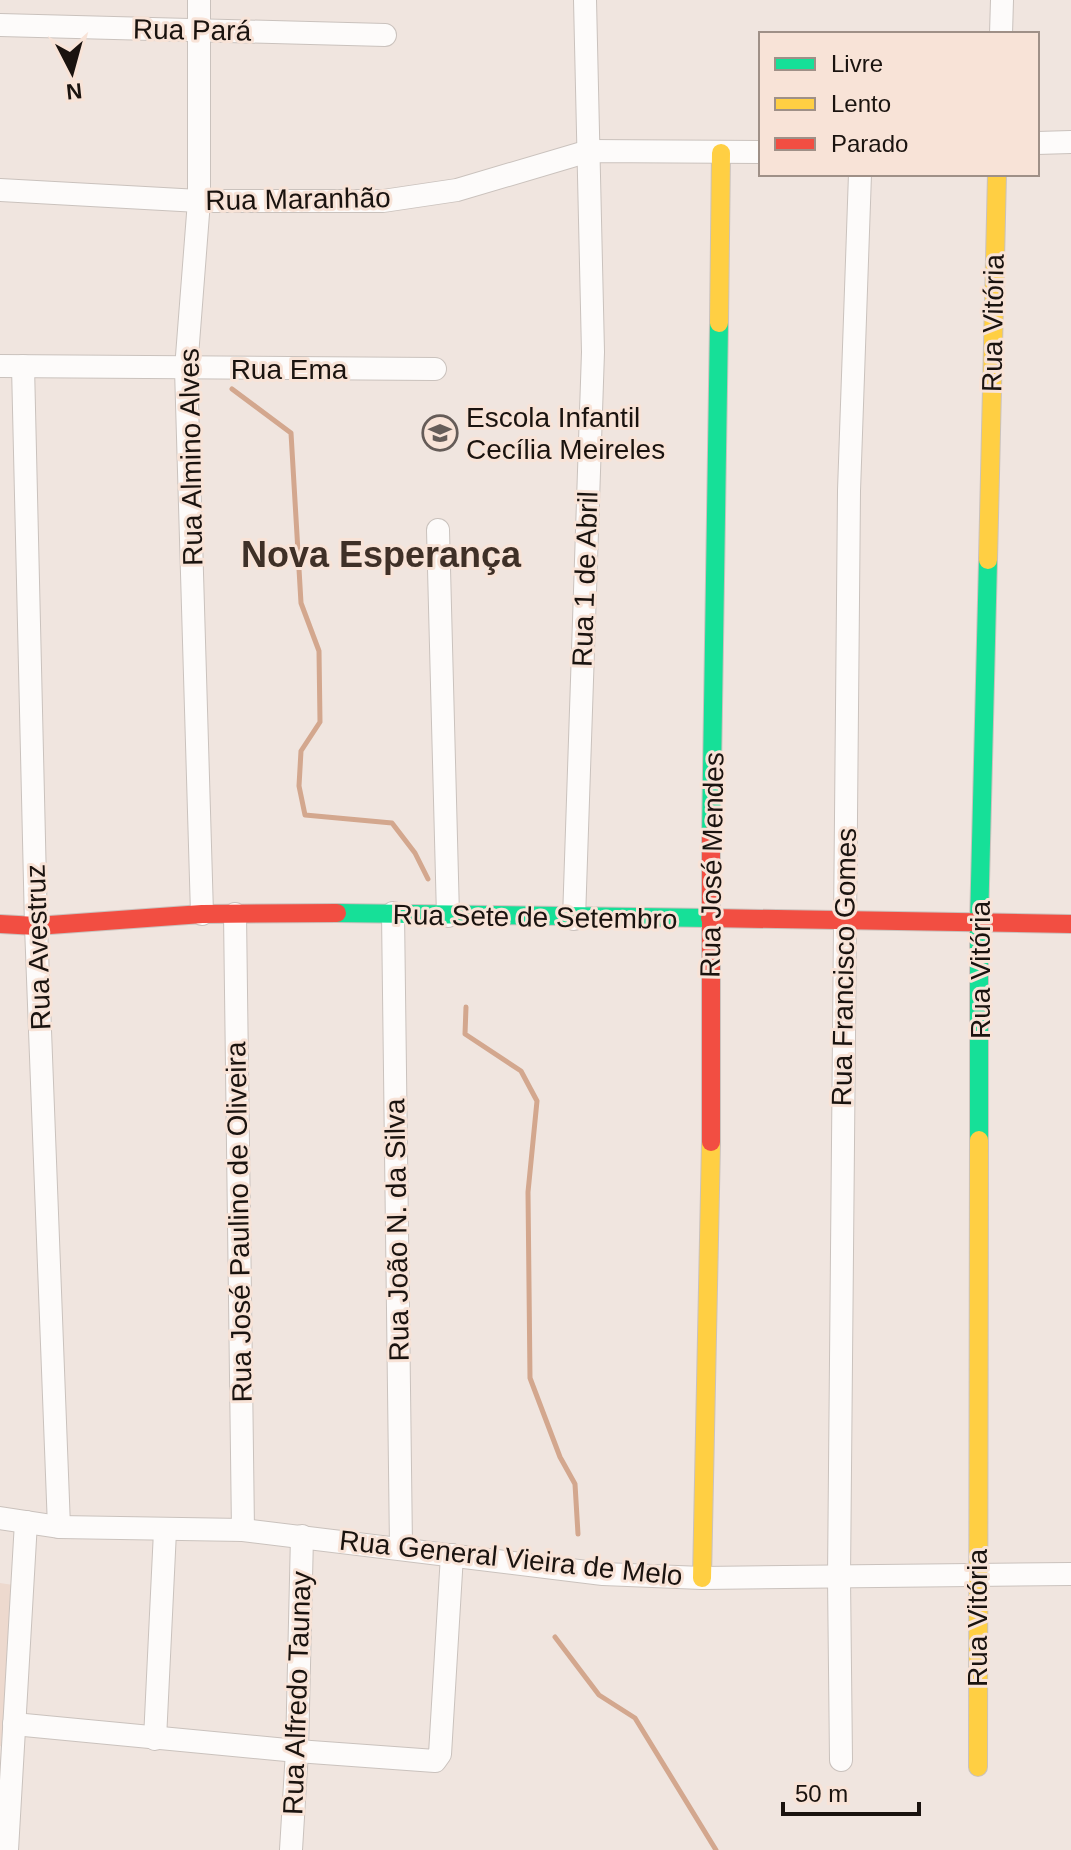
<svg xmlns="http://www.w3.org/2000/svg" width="1071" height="1850" font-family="Arial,sans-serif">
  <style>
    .built { fill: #edd9ce }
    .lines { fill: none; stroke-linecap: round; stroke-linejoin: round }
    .stream { stroke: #d3a78e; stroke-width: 5 }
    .street-casing { stroke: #cac2bd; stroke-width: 24 }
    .fast-casing { stroke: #cac2bd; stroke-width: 20 }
    .slow-casing { stroke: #cac2bd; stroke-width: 20 }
    .jam-casing { stroke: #cac2bd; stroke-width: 20 }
    .street { stroke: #fdfbfa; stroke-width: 22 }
    .fast { stroke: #16e098; stroke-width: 18 }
    .slow { stroke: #ffcf43; stroke-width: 18 }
    .jam { stroke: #f24e42; stroke-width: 18 }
    .labels { text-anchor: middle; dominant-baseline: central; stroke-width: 6; stroke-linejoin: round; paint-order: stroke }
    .street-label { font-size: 28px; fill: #1a130f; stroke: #f8e3d7 }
    .poi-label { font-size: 28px; fill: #1a130f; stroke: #f8e3d7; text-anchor: start }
    .district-label { font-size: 36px; font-weight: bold; fill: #3f3027; stroke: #f8e3d7 }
  </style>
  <rect width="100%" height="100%" fill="#f0e5df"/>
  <polygon class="built" points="0,1583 13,1585 1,1746 0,1746"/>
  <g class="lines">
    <g class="stream">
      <polyline points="232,389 291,433 301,603 319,651 320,722 301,751 299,786 305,815 392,823 415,853 428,879"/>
      <polyline points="466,1007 465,1034 521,1071 537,1101 528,1192 530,1378 560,1457 575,1484 578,1534"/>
      <polyline points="555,1637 599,1695 635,1718 716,1850"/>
    </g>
    <defs>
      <g id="street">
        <polyline points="199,0 199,201 186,369 202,914"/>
        <polyline points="0,25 385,35"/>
        <polyline points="1001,34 1002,0"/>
        <polyline points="1037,143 1071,142"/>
        <polyline points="0,190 199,201 383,201 457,190 589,151 761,152"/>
        <polyline points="0,366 435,369"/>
        <polyline points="23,366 36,926 59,1527"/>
        <polyline points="438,530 448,916"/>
        <polyline points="393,913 401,1547"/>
        <polyline points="235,914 243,1530"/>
        <polyline points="574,919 593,352 585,0"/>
        <polyline points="0,1518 59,1527 243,1530 603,1574 702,1578 1071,1574"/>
        <polyline points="14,1724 297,1751 435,1761 440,1754 452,1555"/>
        <polyline points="155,1739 165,1531"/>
        <polyline points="841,1760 839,1578 849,491 860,174"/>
        <polyline points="7,1850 26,1522"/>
        <polyline points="291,1850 297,1751 302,1536"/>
      </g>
      <g id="fast">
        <polyline points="711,835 719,323"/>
        <polyline points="337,913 710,918"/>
        <polyline points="979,1140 979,924 988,560"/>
      </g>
      <g id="slow">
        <polyline points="719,323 721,153"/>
        <polyline points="988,560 997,174"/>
        <polyline points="702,1578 711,1142"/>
        <polyline points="978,1767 979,1140"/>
      </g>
      <g id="jam">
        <polyline points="710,918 1071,924"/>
        <polyline points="0,924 36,926 202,914 337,913"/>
        <polyline points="711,1142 711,835"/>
      </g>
    </defs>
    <use href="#street" class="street-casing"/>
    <use href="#fast" class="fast-casing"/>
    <use href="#slow" class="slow-casing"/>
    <use href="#jam" class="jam-casing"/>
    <use href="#street" class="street"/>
    <use href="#fast" class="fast"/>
    <use href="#slow" class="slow"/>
    <use href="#jam" class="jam"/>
  </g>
  <defs>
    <symbol id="school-ring" viewBox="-11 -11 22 22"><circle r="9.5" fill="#f8e3d7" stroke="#655c58" stroke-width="1.5"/><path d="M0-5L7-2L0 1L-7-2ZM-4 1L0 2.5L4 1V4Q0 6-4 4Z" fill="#655c58"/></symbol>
  </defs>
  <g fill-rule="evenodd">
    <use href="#school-ring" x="420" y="413" width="40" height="40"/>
  </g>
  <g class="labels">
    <g class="street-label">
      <text transform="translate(192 30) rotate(1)">Rua Pará</text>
      <text transform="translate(298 199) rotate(-1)">Rua Maranhão</text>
      <text transform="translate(993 323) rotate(-89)">Rua Vitória</text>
      <text x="289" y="369">Rua Ema</text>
      <text transform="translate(191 457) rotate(-91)">Rua Almino Alves</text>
      <text transform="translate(585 579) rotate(-88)">Rua 1 de Abril</text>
      <text transform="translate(712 865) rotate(-89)">Rua José Mendes</text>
      <text transform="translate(535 917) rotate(1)">Rua Sete de Setembro</text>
      <text transform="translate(38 947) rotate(-92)">Rua Avestruz</text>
      <text transform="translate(844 967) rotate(-89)">Rua Francisco Gomes</text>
      <text transform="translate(980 970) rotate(-90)">Rua Vitória</text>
      <text transform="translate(239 1222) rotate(-91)">Rua José Paulino de Oliveira</text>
      <text transform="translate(397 1230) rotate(-91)">Rua João N. da Silva</text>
      <text transform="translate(511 1558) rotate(6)">Rua General Vieira de Melo</text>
      <text transform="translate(977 1618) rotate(-90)">Rua Vitória</text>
      <text transform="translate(297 1693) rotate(-88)">Rua Alfredo Taunay</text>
    </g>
    <g class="poi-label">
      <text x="466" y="417">Escola Infantil<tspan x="466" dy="32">Cecília Meireles</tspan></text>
    </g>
    <g class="district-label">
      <text x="381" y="554">Nova Esperança</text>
    </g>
  </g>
  <rect x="759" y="32" width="280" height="144" fill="#f8e3d7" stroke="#9f9087" stroke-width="2"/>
  <rect x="775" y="58" width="40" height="12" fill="#16e098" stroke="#9f9087" stroke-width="2"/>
  <text x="831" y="72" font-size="24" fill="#1a130f">Livre</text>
  <rect x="775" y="98" width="40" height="12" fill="#ffcf43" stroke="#9f9087" stroke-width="2"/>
  <text x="831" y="112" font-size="24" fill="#1a130f">Lento</text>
  <rect x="775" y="138" width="40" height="12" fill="#f24e42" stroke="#9f9087" stroke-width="2"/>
  <text x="831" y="152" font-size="24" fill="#1a130f">Parado</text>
  <g transform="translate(72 72) rotate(174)" stroke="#f8e3d7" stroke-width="6" paint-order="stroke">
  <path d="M0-6L14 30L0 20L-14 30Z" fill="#1a130f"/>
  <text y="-12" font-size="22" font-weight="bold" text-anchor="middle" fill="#1a130f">N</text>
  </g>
  <path d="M783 1802v12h136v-12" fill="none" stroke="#1a130f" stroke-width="4"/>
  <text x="795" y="1802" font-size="24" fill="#1a130f" stroke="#f8e3d7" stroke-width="6" paint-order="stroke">50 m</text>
</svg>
